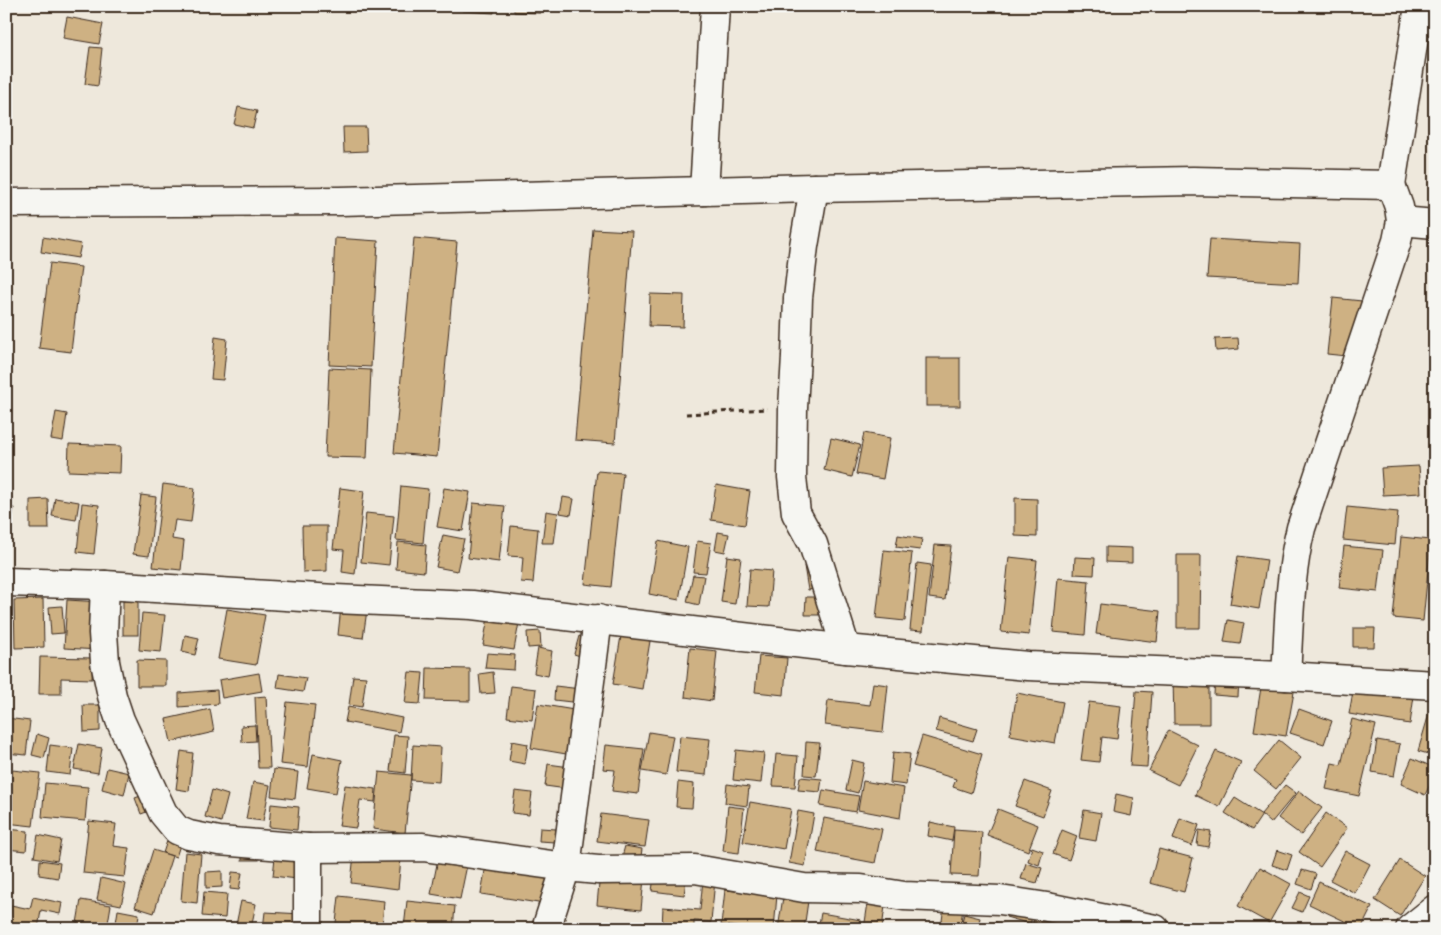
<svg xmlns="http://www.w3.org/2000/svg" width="1441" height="935" font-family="'Comic Neue',sans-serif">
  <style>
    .building { fill: #ceb183; stroke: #3b2a1e }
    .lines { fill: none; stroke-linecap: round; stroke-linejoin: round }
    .minor-casing { stroke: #3b2a1e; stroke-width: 31 }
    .path { stroke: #3b2a1e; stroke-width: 3; stroke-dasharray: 5 4; stroke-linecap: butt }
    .minor { stroke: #f6f6f2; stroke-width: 28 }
  </style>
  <rect width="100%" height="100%" fill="#eee8dc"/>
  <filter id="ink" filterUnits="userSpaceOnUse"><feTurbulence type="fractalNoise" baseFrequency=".02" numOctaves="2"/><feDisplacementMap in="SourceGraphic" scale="10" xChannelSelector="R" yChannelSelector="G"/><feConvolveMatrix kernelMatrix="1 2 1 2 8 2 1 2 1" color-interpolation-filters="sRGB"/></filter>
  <g filter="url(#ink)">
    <g class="building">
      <polygon points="463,6 494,6 494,13 463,11"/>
      <polygon points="514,6 540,6 540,13 514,12"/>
      <polygon points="67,17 103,24 99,44 63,38"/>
      <polygon points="90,47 102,48 98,86 85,84"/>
      <polygon points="238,107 257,111 253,128 234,124"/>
      <polygon points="343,127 366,127 367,151 344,152"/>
      <polygon points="593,229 632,231 615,443 575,440"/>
      <polygon points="43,237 81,244 78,258 41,252"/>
      <polygon points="335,238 378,241 371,367 329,365"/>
      <polygon points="414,238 457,242 437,457 394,453"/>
      <polygon points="1210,239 1300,244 1298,283 1207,278"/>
      <polygon points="50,263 81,267 71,352 39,348"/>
      <polygon points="650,294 684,295 683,327 649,326"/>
      <polygon points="1333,298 1362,301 1356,357 1327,354"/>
      <polygon points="215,337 227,339 223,380 211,379"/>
      <polygon points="1238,338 1239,349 1216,351 1215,339"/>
      <rect x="926" y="358" width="34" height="48"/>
      <polygon points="329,368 371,370 367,458 325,457"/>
      <polygon points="56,412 67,414 63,441 51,439"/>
      <polygon points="864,433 890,438 883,479 856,474"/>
      <polygon points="831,438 860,445 852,477 824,470"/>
      <polygon points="69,444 121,446 120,473 68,471"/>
      <polygon points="1419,466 1421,493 1383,495 1381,468"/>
      <polygon points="597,471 623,473 611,587 585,584"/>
      <polygon points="163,484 195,488 191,522 175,520 172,539 184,541 181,570 153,567"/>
      <polygon points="716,485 750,491 745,525 711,520"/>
      <polygon points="401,486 428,489 423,543 396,540"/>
      <polygon points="340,488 364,491 355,574 342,572 344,550 333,549"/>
      <polygon points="444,488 470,492 463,531 437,527"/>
      <polygon points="141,495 156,497 149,556 133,554"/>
      <polygon points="563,497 574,499 571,515 560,513"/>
      <polygon points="55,498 79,502 76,520 52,516"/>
      <polygon points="1015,498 1037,499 1037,537 1015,536"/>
      <polygon points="48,499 49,529 30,529 30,500"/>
      <polygon points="82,503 99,505 94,554 77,552"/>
      <polygon points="473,503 505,506 499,562 468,558"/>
      <polygon points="6,507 14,508 6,555"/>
      <polygon points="1347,507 1398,512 1395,545 1343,540"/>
      <polygon points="546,511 558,513 554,543 542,543"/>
      <polygon points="366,513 394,516 389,565 361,562"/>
      <polygon points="302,526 327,526 327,571 303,572"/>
      <polygon points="511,526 538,529 533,583 521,582 523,557 508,556"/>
      <polygon points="718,532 729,534 725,552 715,550"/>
      <polygon points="443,535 464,539 457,571 436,567"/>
      <polygon points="898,535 922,539 920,550 896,547"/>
      <polygon points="1401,537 1431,540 1423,621 1393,618"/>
      <polygon points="658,541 688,547 679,600 649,594"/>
      <polygon points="697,541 711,543 706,573 693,572"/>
      <polygon points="398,542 426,545 424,572 396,569"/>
      <polygon points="935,545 951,546 945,600 929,598"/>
      <polygon points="1344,546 1383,550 1378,592 1339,588"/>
      <polygon points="1106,547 1132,548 1132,563 1106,562"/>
      <polygon points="884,550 912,553 905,621 876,618"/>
      <polygon points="1177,555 1201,555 1200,628 1177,628"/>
      <polygon points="727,556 741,558 735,604 721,602"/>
      <polygon points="1238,556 1267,560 1259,609 1230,604"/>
      <polygon points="1009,557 1037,560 1029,635 1001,632"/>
      <polygon points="1075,557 1095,558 1094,575 1074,574"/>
      <polygon points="817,563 821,588 808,590 804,566"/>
      <polygon points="917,563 931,565 923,631 910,630"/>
      <polygon points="750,569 772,571 769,607 747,606"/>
      <polygon points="693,575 704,576 699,605 687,602"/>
      <polygon points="1058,578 1089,581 1085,635 1053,632"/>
      <polygon points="806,597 820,597 819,615 805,615"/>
      <polygon points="43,599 44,647 15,648 14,600"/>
      <polygon points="67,600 101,602 99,650 64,648"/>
      <rect x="123" y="601" width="15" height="34"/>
      <polygon points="1100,604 1160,611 1157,642 1096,634"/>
      <polygon points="62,606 64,633 51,634 49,607"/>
      <polygon points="341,607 367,610 363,638 338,635"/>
      <polygon points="227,609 265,615 256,665 218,659"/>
      <polygon points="489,612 520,617 514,650 483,645"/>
      <polygon points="142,613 165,615 161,652 139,650"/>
      <polygon points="1228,620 1244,623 1240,644 1224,642"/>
      <polygon points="1353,628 1375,628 1374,647 1353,647"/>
      <polygon points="622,630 651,635 642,689 613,684"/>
      <polygon points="540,631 541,647 528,648 527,632"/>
      <polygon points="185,635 199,638 195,655 182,652"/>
      <polygon points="579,636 591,640 586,658 574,654"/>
      <polygon points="538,648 552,651 548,676 534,673"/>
      <polygon points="690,648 717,651 712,701 685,697"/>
      <polygon points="487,653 515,655 514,670 485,668"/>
      <polygon points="759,656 787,658 784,695 755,692"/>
      <polygon points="40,657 93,658 92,679 61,678 61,694 39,694"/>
      <polygon points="137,660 166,661 166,686 137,686"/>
      <polygon points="427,668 470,669 470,701 426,700"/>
      <polygon points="409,672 423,673 420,704 405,703"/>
      <polygon points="493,672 495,693 481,694 479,674"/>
      <polygon points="259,673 262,691 222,698 219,680"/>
      <polygon points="279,674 306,678 303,692 277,688"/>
      <polygon points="1263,675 1296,681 1286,736 1254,731"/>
      <polygon points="353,676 366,677 362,707 349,705"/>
      <polygon points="1209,676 1209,724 1174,724 1173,677"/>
      <polygon points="1215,677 1239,678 1238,697 1214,695"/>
      <polygon points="873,683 888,685 883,732 825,725 828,700 870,705"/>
      <polygon points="511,686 536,689 532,720 507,717"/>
      <polygon points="555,686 581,689 580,703 554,700"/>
      <polygon points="1354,686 1414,696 1410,724 1349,714"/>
      <polygon points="217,690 218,704 179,707 179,693"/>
      <polygon points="1136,691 1152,692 1147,767 1130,766"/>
      <polygon points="1017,693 1063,702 1055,743 1010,735"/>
      <polygon points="266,696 270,768 258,768 255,697"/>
      <polygon points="1434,697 1435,697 1435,756 1418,751"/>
      <polygon points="287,702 315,705 308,767 280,764"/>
      <polygon points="1089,702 1121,706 1117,739 1102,737 1099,762 1081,760"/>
      <polygon points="538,704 580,711 572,755 531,748"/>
      <polygon points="83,705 100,705 100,731 84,732"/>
      <polygon points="348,707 402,718 399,732 345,722"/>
      <polygon points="210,709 214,732 171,742 166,719"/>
      <polygon points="1299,709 1332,721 1324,744 1290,733"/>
      <polygon points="6,718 30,721 26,755 6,753"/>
      <polygon points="939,718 977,729 973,741 936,731"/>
      <polygon points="1352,719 1376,725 1359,796 1326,789 1332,763 1341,765"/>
      <polygon points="255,725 256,741 242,742 241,726"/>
      <polygon points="1168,730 1198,745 1178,785 1149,771"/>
      <polygon points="649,732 673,736 666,775 642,771"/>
      <polygon points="37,734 49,738 44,758 32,755"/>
      <polygon points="394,735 408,736 405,773 390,771"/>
      <polygon points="680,736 710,739 706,775 676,772"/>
      <polygon points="922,736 982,754 971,793 953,787 956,779 913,766"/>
      <polygon points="1279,740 1301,758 1276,789 1254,771"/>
      <polygon points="1377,740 1400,744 1394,776 1372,772"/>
      <polygon points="512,741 528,744 525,764 509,761"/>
      <polygon points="806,742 820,743 816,776 804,775"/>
      <polygon points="79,744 102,748 98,773 74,769"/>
      <polygon points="50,745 73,748 70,775 47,772"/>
      <polygon points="413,745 441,747 439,782 411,780"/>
      <polygon points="606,745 644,749 638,794 612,791 615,770 603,769"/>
      <polygon points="736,750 764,753 761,783 733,780"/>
      <polygon points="181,751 193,753 189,791 176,789"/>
      <polygon points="1216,751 1241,762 1219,807 1195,795"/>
      <polygon points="893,752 910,754 906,785 890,783"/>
      <polygon points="313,754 342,760 336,793 307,788"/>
      <polygon points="776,754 798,756 795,787 773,786"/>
      <polygon points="1412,758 1435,768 1435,774 1425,795 1401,784"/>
      <polygon points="852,760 864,763 858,793 846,790"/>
      <polygon points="548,764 570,767 567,789 545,786"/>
      <polygon points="107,768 129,773 124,795 102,789"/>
      <polygon points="274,769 298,772 295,799 271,796"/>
      <polygon points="12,770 40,773 33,826 6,823"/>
      <polygon points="379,772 411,775 405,833 373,829"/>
      <polygon points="800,777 822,779 820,792 798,790"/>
      <polygon points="863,781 904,788 900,818 858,810"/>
      <polygon points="1025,781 1052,791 1043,816 1015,806"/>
      <polygon points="253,782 270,785 263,821 246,819"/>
      <polygon points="678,782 694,784 692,808 676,807"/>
      <polygon points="45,783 88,787 85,821 42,817"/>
      <polygon points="727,784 749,787 747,806 725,803"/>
      <polygon points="345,785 376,789 375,802 360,800 356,828 339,826"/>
      <polygon points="1285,785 1296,793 1271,823 1261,814"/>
      <polygon points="212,790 228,795 221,822 205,817"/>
      <polygon points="823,790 859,796 856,812 820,806"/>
      <polygon points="515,791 532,793 529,815 512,813"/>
      <polygon points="1299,791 1322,808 1301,835 1278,818"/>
      <polygon points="152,792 158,808 141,814 135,798"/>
      <polygon points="1116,794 1134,798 1131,816 1113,812"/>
      <polygon points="1235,798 1262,815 1252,830 1225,813"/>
      <polygon points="750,802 791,809 784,849 743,842"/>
      <polygon points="271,804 299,807 297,830 269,827"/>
      <polygon points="728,806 744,808 739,853 723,851"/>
      <polygon points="998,809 1038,825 1028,851 987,835"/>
      <polygon points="1084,810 1101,813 1096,841 1079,838"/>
      <polygon points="798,811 814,814 805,866 789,863"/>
      <polygon points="1326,813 1347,828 1320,867 1299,852"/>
      <polygon points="601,814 649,820 645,847 597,841"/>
      <polygon points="824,818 882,829 875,863 817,852"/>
      <polygon points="1180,818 1199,825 1192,846 1173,839"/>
      <polygon points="89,821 116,824 113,846 129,848 125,877 83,873"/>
      <polygon points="930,822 954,827 952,841 928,836"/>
      <polygon points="540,828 556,829 555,842 539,841"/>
      <polygon points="6,829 28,831 26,851 6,849"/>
      <polygon points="954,830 982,832 979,876 951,875"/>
      <polygon points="1062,830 1077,836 1069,860 1053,854"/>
      <polygon points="1199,830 1211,832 1208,847 1197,845"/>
      <polygon points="38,835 61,840 57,861 34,857"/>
      <polygon points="168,838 181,842 176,857 163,853"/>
      <polygon points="625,846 642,849 640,863 621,860"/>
      <polygon points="1032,847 1043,851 1039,865 1028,861"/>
      <rect x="242" y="848" width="17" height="12"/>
      <polygon points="276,848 301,851 297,879 273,876"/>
      <polygon points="1159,849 1193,858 1184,892 1150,883"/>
      <polygon points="153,850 172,856 154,913 135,907"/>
      <polygon points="1277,850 1292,855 1287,870 1272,865"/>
      <polygon points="1345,851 1370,864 1355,893 1330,880"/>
      <polygon points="185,852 201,854 197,903 181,901"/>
      <polygon points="354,854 401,859 398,889 351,883"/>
      <polygon points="438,859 467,865 460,899 431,894"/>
      <polygon points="487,859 557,870 551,905 481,894"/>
      <polygon points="40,860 60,863 58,878 39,875"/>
      <polygon points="1400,860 1425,876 1400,916 1375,900"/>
      <polygon points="1026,863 1042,868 1037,883 1021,879"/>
      <polygon points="1260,867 1291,884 1269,923 1238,906"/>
      <polygon points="655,870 687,873 684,895 652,891"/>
      <polygon points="1302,870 1316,874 1311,889 1297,884"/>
      <polygon points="222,871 222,887 206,888 206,872"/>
      <polygon points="232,872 242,873 239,890 230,889"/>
      <polygon points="600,873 644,878 641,910 597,905"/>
      <polygon points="101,878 126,884 121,905 97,900"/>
      <polygon points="703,879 715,880 711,922 694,921 694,929 662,927 663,907 700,910"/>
      <polygon points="1319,882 1372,907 1361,929 1309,904"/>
      <polygon points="725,890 777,895 774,929 754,929 721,925"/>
      <polygon points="204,892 227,894 225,918 202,916"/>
      <polygon points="1300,892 1309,896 1302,912 1292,908"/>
      <polygon points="339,896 384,901 382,928 336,923"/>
      <polygon points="869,896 886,898 882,929 864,929"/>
      <polygon points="33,897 62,903 60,914 41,910 38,929 27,929 8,925 11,905 30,909"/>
      <polygon points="783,897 808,901 804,929 778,929"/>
      <polygon points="945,899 964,902 960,929 941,928"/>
      <polygon points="81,900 111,905 107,929 76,929"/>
      <polygon points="241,901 256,904 251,928 236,925"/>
      <polygon points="407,901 455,906 453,929 404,928"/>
      <polygon points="1010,901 1035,908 1030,924 1006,917"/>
      <polygon points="1036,908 1059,913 1056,929 1032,929"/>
      <polygon points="118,910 139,914 137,929 115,929"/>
      <polygon points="265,912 302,914 301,929 263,929"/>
      <polygon points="821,913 861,920 859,929 818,929"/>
      <polygon points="964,914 980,918 977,929 960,929"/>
      <polygon points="995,922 1018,929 993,929"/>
    </g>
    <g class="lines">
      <defs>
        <g id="minor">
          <polyline points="814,188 804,246 798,298 796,356 793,408 792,477 796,513 813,544 846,649"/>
          <polyline points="704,191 715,6"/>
          <polyline points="6,203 340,201 814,188 1193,181 1391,185 1419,6"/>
          <polyline points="1401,221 1435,224"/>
          <polyline points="6,582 105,585 335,599 472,605 846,649 1028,666 1286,676 1435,685"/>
          <polyline points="105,585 103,633 105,662 112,696 120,720 163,813 177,830 189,835 219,841 308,848 423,847 566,867 598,870 695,869 804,888 861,889 904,896 1000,900 1047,907 1155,929"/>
          <path d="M 1286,676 C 1289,627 1289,576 1301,528 L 1397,241 L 1401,221 L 1399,207 L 1391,185"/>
          <polyline points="308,848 308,929"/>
          <polyline points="546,929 566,867 598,619"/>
          <polyline points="1410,929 1435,909"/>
        </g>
      </defs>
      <use href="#minor" class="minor-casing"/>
      <polyline class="path" points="686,414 767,409"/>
      <use href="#minor" class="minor"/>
    </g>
  </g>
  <rect width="1441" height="935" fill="none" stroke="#f6f6f2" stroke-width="25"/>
  <rect x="12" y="12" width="1416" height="910" fill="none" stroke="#3b2a1e" stroke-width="2" filter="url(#ink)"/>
</svg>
